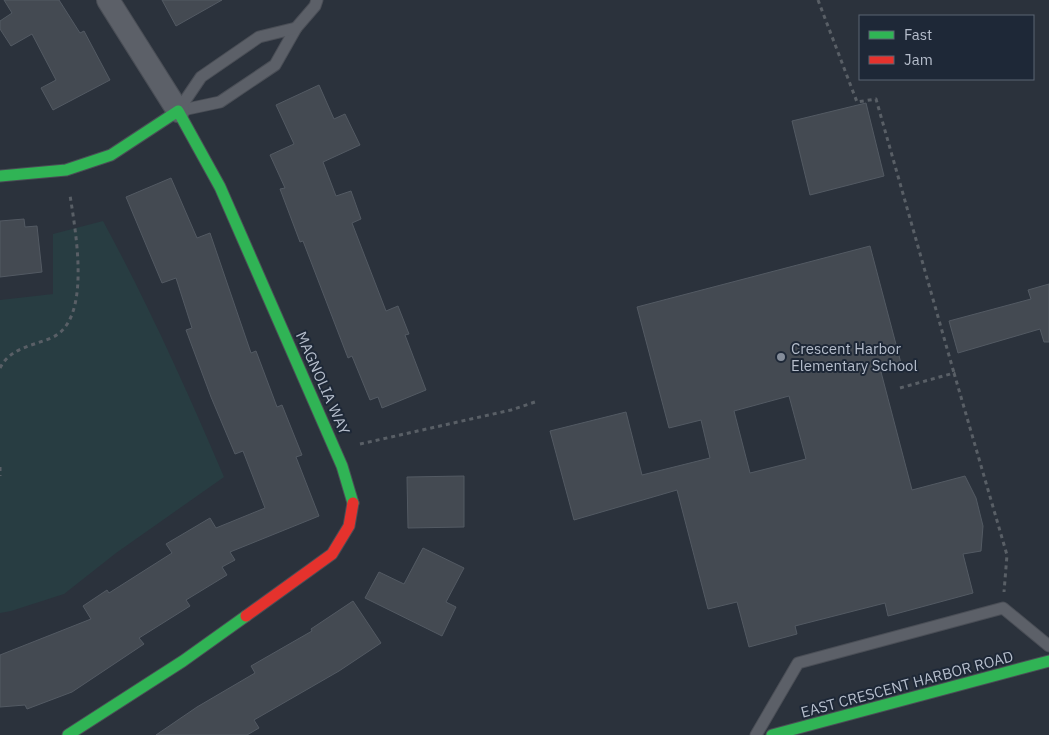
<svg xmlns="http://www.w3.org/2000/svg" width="1049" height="735" font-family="'IBM Plex Sans',sans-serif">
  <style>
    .green { fill: #283d42 }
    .building { fill: #444a52; stroke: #535a63; fill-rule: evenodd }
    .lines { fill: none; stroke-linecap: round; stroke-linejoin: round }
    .lane-casing { stroke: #4a4e56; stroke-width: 13 }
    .street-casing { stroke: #4a4e56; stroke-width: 24 }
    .fast-casing { stroke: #4a4e56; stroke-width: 13 }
    .jam-casing { stroke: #4a4e56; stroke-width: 13 }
    .path { stroke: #595f66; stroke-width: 3; stroke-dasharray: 4 4; stroke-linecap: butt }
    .lane { stroke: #5c6068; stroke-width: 11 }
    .street { stroke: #5c6068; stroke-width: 22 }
    .fast { stroke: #30b455; stroke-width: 11 }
    .jam { stroke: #e5322d; stroke-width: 11 }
    .poi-dot { fill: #858d9a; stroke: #1e2837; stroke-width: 2 }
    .labels { text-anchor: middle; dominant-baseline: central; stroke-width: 4; stroke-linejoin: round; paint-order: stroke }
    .poi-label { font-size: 15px; fill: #b6becc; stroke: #1e2837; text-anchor: start }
    .street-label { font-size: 15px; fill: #b6becc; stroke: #1e2837 }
  </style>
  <rect width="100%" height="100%" fill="#2b323c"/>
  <path class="green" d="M 103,221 C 148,304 187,390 224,477 L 116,553 L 64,594 L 11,611 L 0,613 L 0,300 L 53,294 L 53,234 Z"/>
  <g class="building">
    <polygon points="4,0 59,0 80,33 84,31 110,80 53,110 41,88 56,80 32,34 11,46 0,29 0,21 12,13"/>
    <polygon points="162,0 222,0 176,26"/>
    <polygon points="319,85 334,119 345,114 360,145 323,162 336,196 351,191 361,219 352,223 386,311 398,306 409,334 405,335 426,390 382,408 378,397 370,400 352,356 348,358 303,241 300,242 280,189 285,188 270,155 294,144 276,105"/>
    <polygon points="866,103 884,176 810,195 792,121"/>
    <polygon points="171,178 197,238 210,233 251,353 256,351 277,407 282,405 302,455 296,457 319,516 230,552 235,560 222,567 227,575 186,600 190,606 139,638 144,644 72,692 27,709 25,705 0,707 0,655 91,619 83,606 107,590 109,593 172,553 166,544 210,518 216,528 265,508 243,451 235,454 211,397 186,330 192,328 176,278 162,283 126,197"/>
    <polygon points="24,219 25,227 37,226 42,272 0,277 0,221"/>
    <path d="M 870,246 L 902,367 L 881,372 L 912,490 L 965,476 L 976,498 L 983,526 L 981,551 L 963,554 L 973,593 L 888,616 L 885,603 L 795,626 L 797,634 L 749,647 L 737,602 L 708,609 L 677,490 L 574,520 L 550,431 L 626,412 L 642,475 L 710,458 L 701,420 L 669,428 L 637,307 ZM 789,396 L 806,459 L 750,473 L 734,411 Z"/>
    <polygon points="1049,284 1049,342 1044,342 1040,329 958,353 949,321 1031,299 1028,290"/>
    <polygon points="464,476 464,527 408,528 407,477"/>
    <polygon points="423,548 464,568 446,602 456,607 442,636 365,598 379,572 404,584"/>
    <polygon points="353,601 381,643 339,671 254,720 259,728 247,735 156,735 197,707 255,673 251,666 312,631 311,629"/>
  </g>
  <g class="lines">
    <defs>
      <g id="lane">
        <polyline points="178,111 220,102 275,65 296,28 315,6 317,0"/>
        <polyline points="178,111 201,77 259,37 296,28"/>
        <polyline points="756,735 798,663 1003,608 1049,646"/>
      </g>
      <polyline id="street" points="108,0 178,111"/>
      <g id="fast">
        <polyline points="0,176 66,170 111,155 178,111 220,187 342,466 353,503"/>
        <polyline points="68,735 183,661 246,616"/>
        <polyline points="772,735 1049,661"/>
      </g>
      <polyline id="jam" points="246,616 332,554 349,526 353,503"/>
    </defs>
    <use href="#lane" class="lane-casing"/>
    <use href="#street" class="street-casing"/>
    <use href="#fast" class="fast-casing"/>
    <use href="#jam" class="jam-casing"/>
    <g class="path">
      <polyline points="818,0 857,102 876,99 954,373"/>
      <path d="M 0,368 C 10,348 32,346 51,338 C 93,321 75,229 70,195"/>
      <polyline points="900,388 954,373 1007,555 1004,592"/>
      <polyline points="360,444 511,410 535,402"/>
      <polyline points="0,467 0,476"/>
    </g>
    <use href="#lane" class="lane"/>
    <use href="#street" class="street"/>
    <use href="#fast" class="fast"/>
    <use href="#jam" class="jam"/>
  </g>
  <circle class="poi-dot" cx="781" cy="357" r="5"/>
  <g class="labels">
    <g class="poi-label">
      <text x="791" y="348">Crescent Harbor<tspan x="791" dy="17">Elementary School</tspan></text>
    </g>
    <g class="street-label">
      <text transform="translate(323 383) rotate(66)">MAGNOLIA WAY</text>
      <text transform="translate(907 684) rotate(-15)">EAST CRESCENT HARBOR ROAD</text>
    </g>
  </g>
  <rect x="859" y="15" width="175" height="65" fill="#1e2837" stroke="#5b6473"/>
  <rect x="869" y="31" width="25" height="8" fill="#30b455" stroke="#5b6473"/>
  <text x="904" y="40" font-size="15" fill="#b6becc">Fast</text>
  <rect x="869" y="56" width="25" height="8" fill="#e5322d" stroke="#5b6473"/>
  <text x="904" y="65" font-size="15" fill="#b6becc">Jam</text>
</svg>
